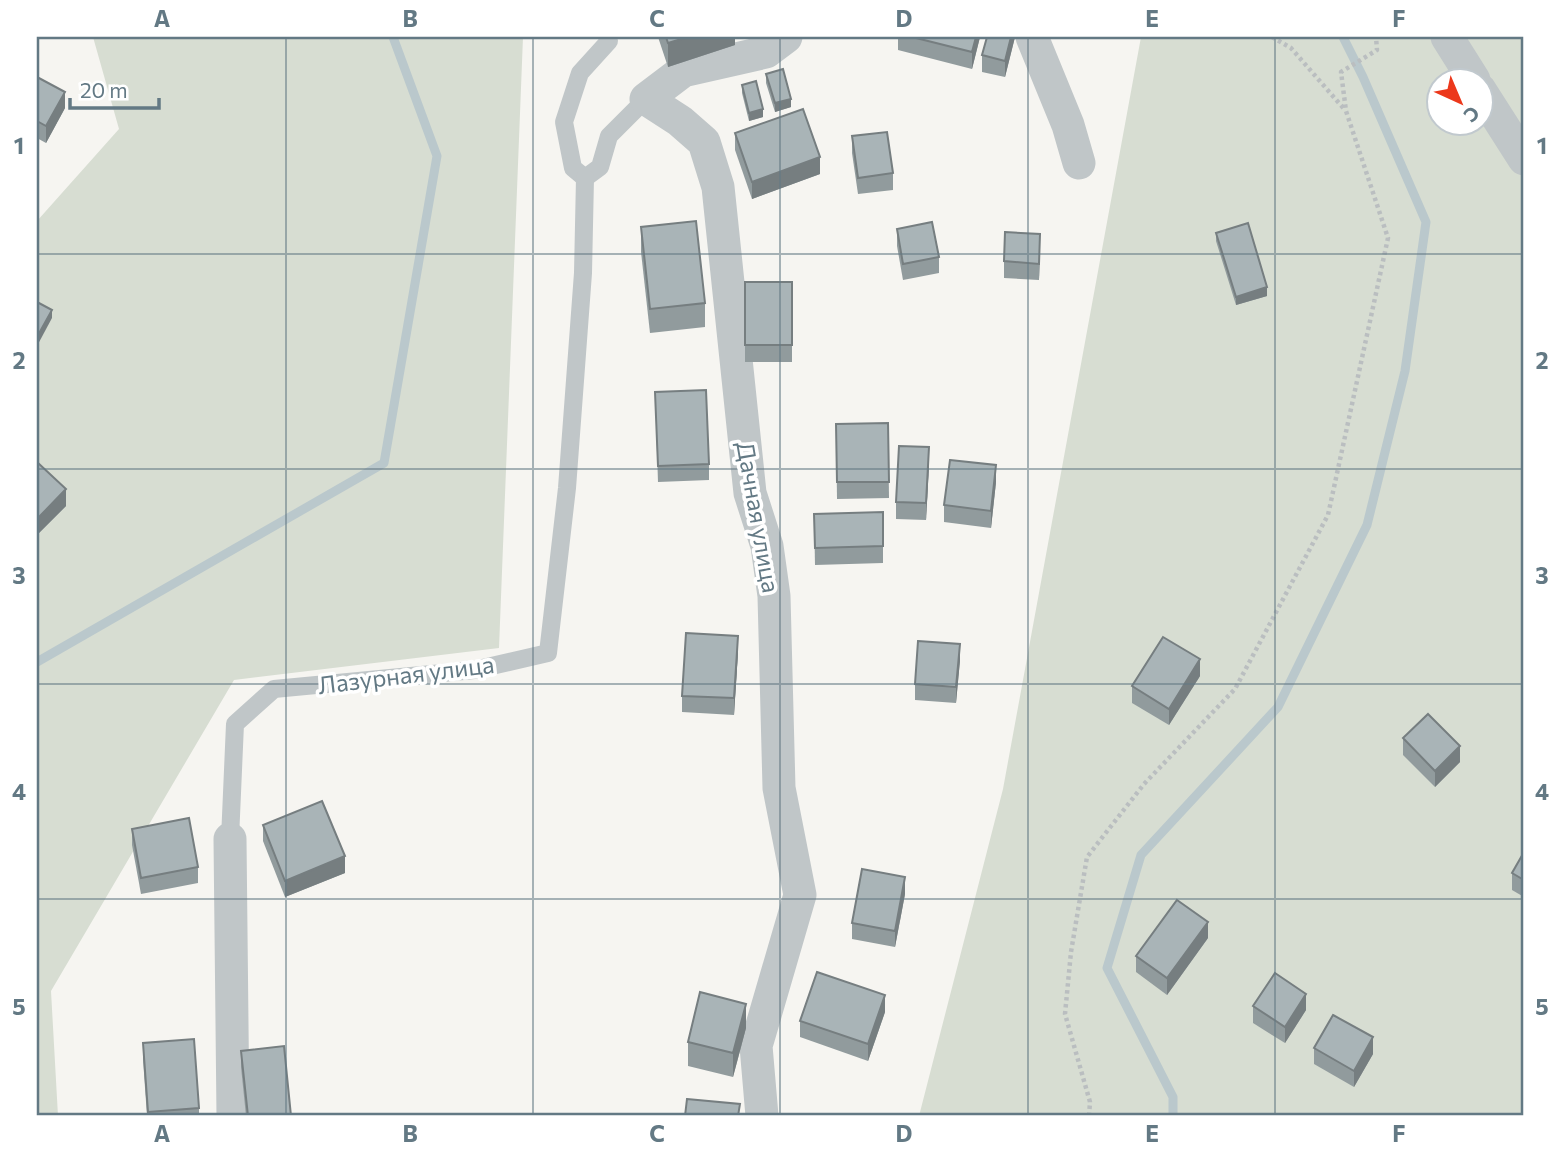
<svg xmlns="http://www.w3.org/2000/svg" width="1561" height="1153" font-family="Commissioner,sans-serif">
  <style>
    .green { fill: #d7ddd2; fill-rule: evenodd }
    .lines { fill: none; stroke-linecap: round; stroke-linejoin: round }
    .stream { stroke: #bac8cc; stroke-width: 9 }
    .path { stroke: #babec0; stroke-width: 4.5; stroke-dasharray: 3.5 3.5; stroke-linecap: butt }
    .service { stroke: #c0c6c8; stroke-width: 18 }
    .minor { stroke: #c0c6c8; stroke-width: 33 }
    .wall { fill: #919b9d }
    .shaded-wall { fill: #767e80 }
    .building { fill: #a9b4b7; stroke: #767e80; stroke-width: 2 }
    .grid { fill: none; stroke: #637984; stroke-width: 2; stroke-opacity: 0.55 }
    .labels { text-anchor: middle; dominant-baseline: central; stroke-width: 7; stroke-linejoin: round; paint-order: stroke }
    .street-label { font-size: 24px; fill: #637984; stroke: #fff }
    .neatline { fill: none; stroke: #637984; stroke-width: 2.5 }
    .grid-label { font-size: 23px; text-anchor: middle; font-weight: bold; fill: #637984 }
  </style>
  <rect width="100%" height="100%" fill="#f6f5f1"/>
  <g class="green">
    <polygon points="93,37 523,37 499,648 234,680 51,991 58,1116 37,1116 37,221 119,129"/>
    <path d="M 1141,37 L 1524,37 L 1524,1116 L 919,1116 L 1003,789 ZM 1438,80 L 1480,80 L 1480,122 L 1438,122 Z"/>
  </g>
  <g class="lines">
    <g class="stream">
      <polyline points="37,662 384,463 437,156 393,37"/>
      <polyline points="1173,1116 1173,1097 1107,968 1141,855 1278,707 1367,525 1405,371 1426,222 1363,77 1343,37"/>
    </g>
    <g class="path">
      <polyline points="1272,37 1291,48 1345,110"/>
      <polyline points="1089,1116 1090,1102 1065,1014 1071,952 1087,857 1144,784 1235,689 1328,515 1388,238 1346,111 1341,72 1377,50 1376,37"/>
    </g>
    <g class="service">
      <polyline points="609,41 580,73 564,122 573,168 585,178 600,167 609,136 646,99"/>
      <polyline points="230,839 235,724 274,689 474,670 548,653 567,488 583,273 585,178"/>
    </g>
    <g class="minor">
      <polyline points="1032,37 1068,125 1079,163"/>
      <polyline points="1447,37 1474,80"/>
      <polyline points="1480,90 1524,159"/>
      <polyline points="230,839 233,1116"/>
      <polyline points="762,1116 756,1046 800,895 779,788 774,596 767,546 750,493 718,187 704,142 680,121 646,99 683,71 766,52 786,37"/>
    </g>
  </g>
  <g class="wall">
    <polygon points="658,37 735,37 735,45 668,67"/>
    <polygon points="898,37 980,37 972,69 898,50"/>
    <polygon points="1015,37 1005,77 982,72 982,55"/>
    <polygon points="766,74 791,107 775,112 766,83"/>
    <polygon points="37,77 65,108 46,143 37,138"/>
    <polygon points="742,85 763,117 749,121 742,93"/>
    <polygon points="735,133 820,174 752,199 735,150"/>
    <polygon points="852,136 893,173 893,190 858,194 852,153"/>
    <polygon points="641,227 705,303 705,327 650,333 641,252"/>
    <polygon points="897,229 939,257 939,273 903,280 897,246"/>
    <polygon points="1216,233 1267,296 1236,305 1216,241"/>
    <polygon points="1040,250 1039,280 1004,278 1004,261"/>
    <rect x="745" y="282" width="47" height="80"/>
    <polygon points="655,392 709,464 709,480 658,482"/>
    <polygon points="888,423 889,498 837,499 836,424"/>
    <polygon points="37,462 66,506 39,533 37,531"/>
    <polygon points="929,464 926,520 896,519 896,502"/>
    <polygon points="996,482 991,528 944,522 944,505"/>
    <polygon points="883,512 883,563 815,565 814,514"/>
    <polygon points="738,652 734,715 682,712 682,696"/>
    <polygon points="960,660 956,703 915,700 915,684"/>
    <polygon points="1200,676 1169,725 1132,703 1132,686"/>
    <polygon points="1403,738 1460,762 1435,787 1403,755"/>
    <polygon points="263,825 345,873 285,897 263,841"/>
    <polygon points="132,829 198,867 198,883 141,894 132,845"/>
    <polygon points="1524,852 1524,897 1512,890 1512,873"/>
    <polygon points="905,894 895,947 852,939 852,923"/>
    <polygon points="1208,938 1167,995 1136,972 1136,956"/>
    <polygon points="1253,1006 1306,1010 1285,1043 1253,1023"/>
    <polygon points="885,1012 868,1061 800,1037 800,1021"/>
    <polygon points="746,1028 733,1077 688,1066 688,1042"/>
    <polygon points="143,1043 199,1108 199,1116 147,1116 143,1059"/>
    <polygon points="1314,1048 1373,1054 1354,1087 1314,1064"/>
    <polygon points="241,1051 291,1116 246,1116 241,1067"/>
  </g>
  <g class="shaded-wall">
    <polygon points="688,37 735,37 735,45 668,67 668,43"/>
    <polygon points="976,37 980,37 972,69 972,52"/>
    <polygon points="1011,37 1015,37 1005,77 1005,61"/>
    <polygon points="65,92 65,108 46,143 46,126"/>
    <polygon points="791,99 791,107 775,112 775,103"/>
    <polygon points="763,109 763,117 749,121 749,113"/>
    <polygon points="820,157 820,174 752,199 752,182"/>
    <polygon points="1040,234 1040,250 1039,280 1039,264"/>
    <polygon points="1267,287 1267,296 1236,305 1236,297"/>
    <polygon points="52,310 52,318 37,346 37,337"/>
    <polygon points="929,447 929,464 926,520 926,503"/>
    <polygon points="996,465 996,482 991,528 991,511"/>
    <polygon points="66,489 66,506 39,533 39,517"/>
    <polygon points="738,636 738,652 734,715 734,698"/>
    <polygon points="960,644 960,660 956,703 956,687"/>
    <polygon points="1200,659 1200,676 1169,725 1169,709"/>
    <polygon points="1460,746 1460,762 1435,787 1435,771"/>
    <polygon points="345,856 345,873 285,897 285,881"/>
    <polygon points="905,877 905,894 895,947 895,931"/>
    <polygon points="1208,922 1208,938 1167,995 1167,978"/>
    <polygon points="1306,994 1306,1010 1285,1043 1285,1027"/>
    <polygon points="885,995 885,1012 868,1061 868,1044"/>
    <polygon points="746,1004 746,1028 733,1077 733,1053"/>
    <polygon points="1373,1037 1373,1054 1354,1087 1354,1071"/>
  </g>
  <g class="building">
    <polygon points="666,37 688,37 668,43"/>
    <polygon points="912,37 976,37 972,52"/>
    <polygon points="987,37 1011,37 1005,61 982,55"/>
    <polygon points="783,69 791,99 775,103 766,74"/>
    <polygon points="37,77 65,92 46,126 37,121"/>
    <polygon points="756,81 763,109 749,113 742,85"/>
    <polygon points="803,109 820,157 752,182 735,133"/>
    <polygon points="887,132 893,173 858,178 852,136"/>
    <polygon points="696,221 705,303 650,309 641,227"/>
    <polygon points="932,222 939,257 903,264 897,229"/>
    <polygon points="1248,223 1267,287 1236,297 1216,233"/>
    <polygon points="1005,232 1040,234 1039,264 1004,261"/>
    <rect x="745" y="282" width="47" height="63"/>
    <polygon points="37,302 52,310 37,337"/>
    <polygon points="706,390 709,464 658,466 655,392"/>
    <polygon points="888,423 889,482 837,482 836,424"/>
    <polygon points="899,446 929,447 926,503 896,502"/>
    <polygon points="950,460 996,465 991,511 944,505"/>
    <polygon points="37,462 66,489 39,517 37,514"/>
    <polygon points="883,512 883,546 815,548 814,514"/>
    <polygon points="686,633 738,636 734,698 682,696"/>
    <polygon points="1163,637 1200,659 1169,709 1132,686"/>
    <polygon points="918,641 960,644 956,687 915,684"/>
    <polygon points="1428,714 1460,746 1435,771 1403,738"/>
    <polygon points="322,801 345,856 285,881 263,825"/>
    <polygon points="189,818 198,867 141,878 132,829"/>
    <polygon points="1524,852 1524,880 1512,873"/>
    <polygon points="862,869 905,877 895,931 852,923"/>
    <polygon points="1177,900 1208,922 1167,978 1136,956"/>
    <polygon points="817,972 885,995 868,1044 800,1021"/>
    <polygon points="1275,973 1306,994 1285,1027 1253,1006"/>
    <polygon points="700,992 746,1004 733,1053 688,1042"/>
    <polygon points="1333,1015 1373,1037 1354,1071 1314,1048"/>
    <polygon points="194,1039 199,1108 148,1112 143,1043"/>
    <polygon points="284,1046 291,1116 248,1116 241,1051"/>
    <polygon points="687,1099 740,1104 738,1116 685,1116"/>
  </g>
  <path class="grid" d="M 286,37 L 286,1116M 533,37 L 533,1116M 780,37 L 780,1116M 1028,37 L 1028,1116M 1275,37 L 1275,1116M 37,254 L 1524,254M 37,469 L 1524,469M 37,684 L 1524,684M 37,899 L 1524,899"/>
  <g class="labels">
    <g class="street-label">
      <text transform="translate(759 517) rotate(80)">Дачная улица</text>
      <text transform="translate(406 674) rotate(-7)">Лазурная улица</text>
    </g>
  </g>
  <rect width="1561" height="1153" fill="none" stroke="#ffffff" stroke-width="77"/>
  <g transform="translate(1460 102) rotate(136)"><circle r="33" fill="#ffffff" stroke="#c1c9ce" stroke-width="2"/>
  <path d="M0-5L12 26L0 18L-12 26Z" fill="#ec381b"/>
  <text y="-10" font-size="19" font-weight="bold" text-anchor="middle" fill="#637984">С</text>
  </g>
  <path d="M70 98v10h89v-10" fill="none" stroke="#637984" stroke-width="3.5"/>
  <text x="80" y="98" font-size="21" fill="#637984" stroke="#ffffff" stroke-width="5" paint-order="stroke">20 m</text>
  <rect x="38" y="38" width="1484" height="1076" class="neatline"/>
  <g class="grid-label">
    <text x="162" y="27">A</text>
    <text x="410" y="27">B</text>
    <text x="657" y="27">C</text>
    <text x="904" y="27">D</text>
    <text x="1152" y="27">E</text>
    <text x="1399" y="27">F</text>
    <text x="19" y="154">1</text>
    <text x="1542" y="154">1</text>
    <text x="19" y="369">2</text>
    <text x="1542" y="369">2</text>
    <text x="19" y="584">3</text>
    <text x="1542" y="584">3</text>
    <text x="19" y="800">4</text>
    <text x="1542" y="800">4</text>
    <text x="19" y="1015">5</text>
    <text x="1542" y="1015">5</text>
    <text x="162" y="1142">A</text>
    <text x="410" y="1142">B</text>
    <text x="657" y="1142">C</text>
    <text x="904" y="1142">D</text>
    <text x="1152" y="1142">E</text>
    <text x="1399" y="1142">F</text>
  </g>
</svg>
